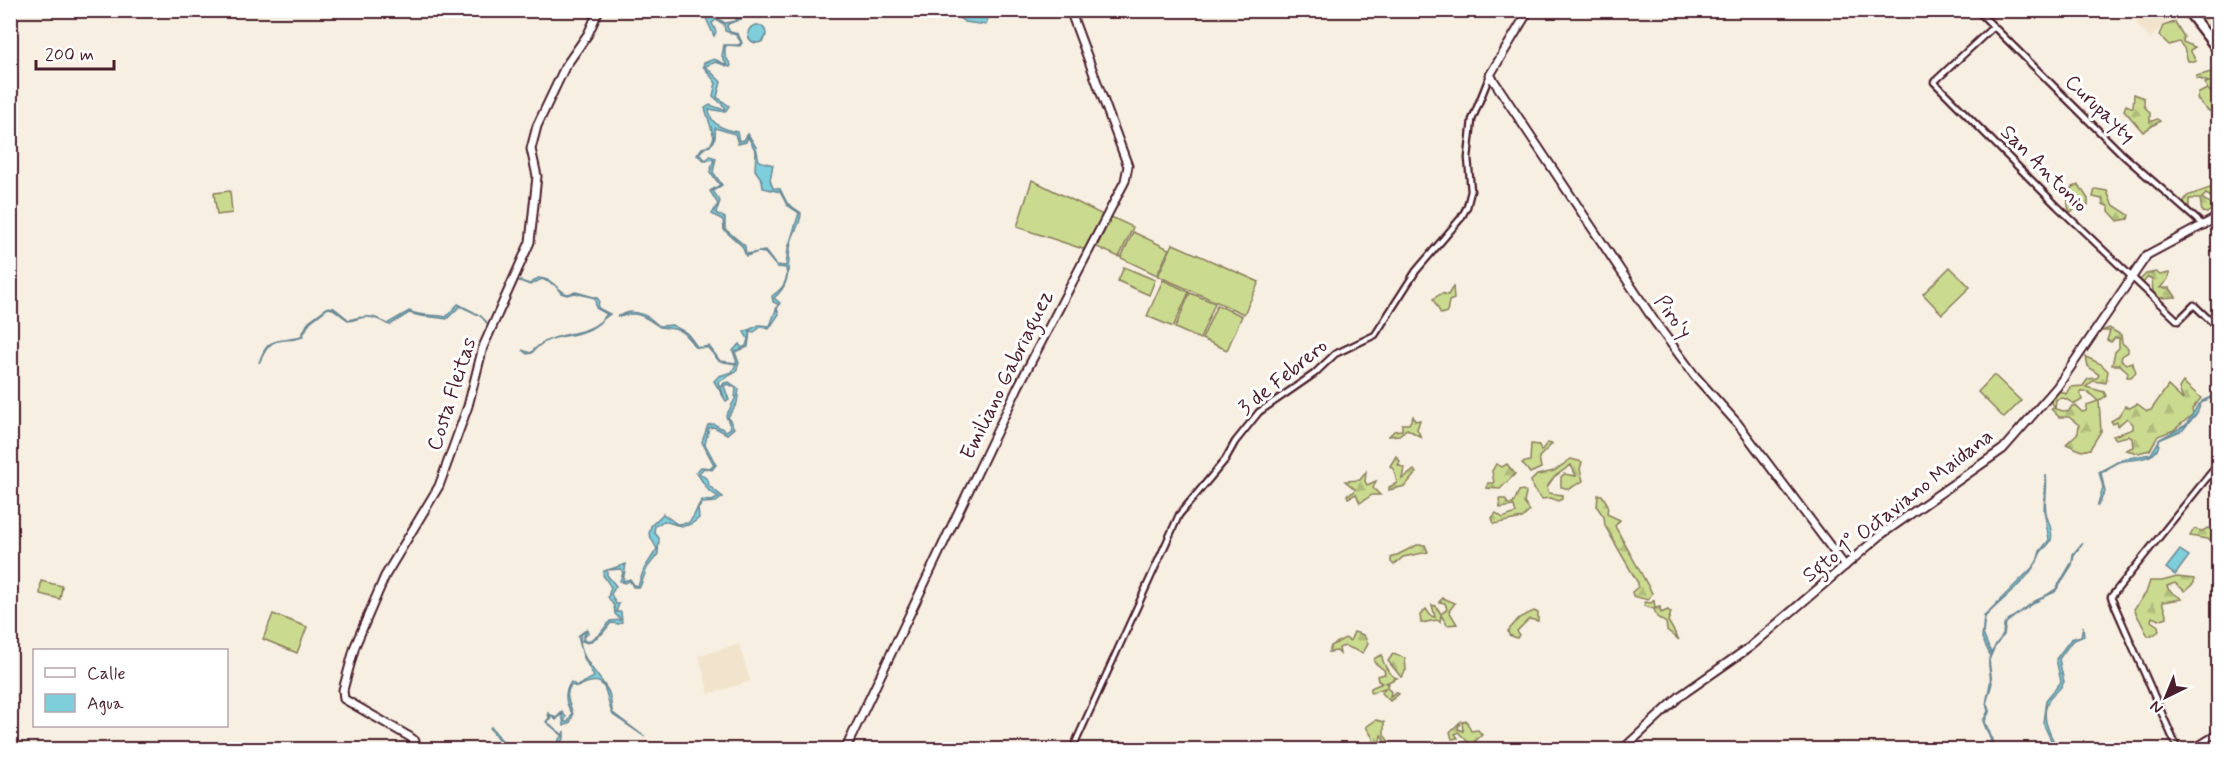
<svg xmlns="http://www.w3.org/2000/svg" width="2229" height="760" font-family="Mynerve,sans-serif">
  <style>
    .built { fill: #f2e4cc }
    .forest { fill: url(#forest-firs); stroke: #8a7d5d; stroke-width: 1.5; fill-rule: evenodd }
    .garden { fill: #cadb8f; stroke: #8a7d5d; stroke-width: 1.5 }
    .water { fill: #7fcedb; stroke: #6a8895; stroke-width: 1.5; fill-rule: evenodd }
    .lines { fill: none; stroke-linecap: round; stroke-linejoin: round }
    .minor-casing { stroke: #4a1f2b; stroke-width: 9 }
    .major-casing { stroke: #4a1f2b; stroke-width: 11 }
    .highway-casing { stroke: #4a1f2b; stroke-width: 13 }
    .minor { stroke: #fff; stroke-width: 4.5 }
    .major { stroke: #fff; stroke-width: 7 }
    .highway { stroke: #fff; stroke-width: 8 }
    .labels { text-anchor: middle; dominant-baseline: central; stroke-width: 6; stroke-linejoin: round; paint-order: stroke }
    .street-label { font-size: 21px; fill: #4a1f2b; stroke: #fff }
  </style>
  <defs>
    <pattern id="forest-firs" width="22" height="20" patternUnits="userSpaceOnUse" patternTransform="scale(1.5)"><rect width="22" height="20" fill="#cadb8f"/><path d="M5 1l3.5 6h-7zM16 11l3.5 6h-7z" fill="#afbc7c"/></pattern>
  </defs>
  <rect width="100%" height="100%" fill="#f7efe1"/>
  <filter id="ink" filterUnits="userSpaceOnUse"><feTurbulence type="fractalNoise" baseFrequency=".0167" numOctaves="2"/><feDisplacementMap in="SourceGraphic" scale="12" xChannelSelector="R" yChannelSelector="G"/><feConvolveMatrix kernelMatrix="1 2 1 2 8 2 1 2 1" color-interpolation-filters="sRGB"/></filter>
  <g filter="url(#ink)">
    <g class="built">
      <polygon points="2150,11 2176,11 2150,39 2136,23"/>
      <polygon points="2194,11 2218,11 2218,41"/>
      <polygon points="739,644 750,681 709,694 699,656"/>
    </g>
    <g class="forest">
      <polygon points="2175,22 2184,37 2183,42 2195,47 2190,50 2196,61 2188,61 2184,48 2179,42 2169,45 2159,35 2163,26"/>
      <polygon points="2211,72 2218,75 2218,93 2208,90 2218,98 2218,116 2207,110 2197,99 2199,93 2207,89 2205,83 2209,82 2196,78 2197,76"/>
      <polygon points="2134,94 2144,98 2144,106 2150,113 2150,122 2157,119 2160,121 2143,132 2124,110 2126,105 2133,108"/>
      <path d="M 2079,185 L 2088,199 L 2088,205 L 2082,209 L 2077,204 L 2080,198 L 2076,196 L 2072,203 L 2074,210 L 2070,212 C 2066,205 2068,193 2072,187 Z"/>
      <polygon points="2210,188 2215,190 2213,198 2206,194 2202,198 2212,205 2212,209 2207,213 2202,212 2200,199 2189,199 2189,207 2185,208 2183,203 2187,196"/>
      <polygon points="2095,189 2107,191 2112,204 2129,215 2128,219 2118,221 2109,211 2109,207 2103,204 2102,199 2093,197"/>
      <polygon points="2156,272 2160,275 2169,273 2168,279 2160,288 2170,288 2176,297 2158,298 2153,292 2152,279 2148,277 2144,282 2139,281 2146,274"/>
      <polygon points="1453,286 1454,299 1449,301 1447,312 1441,314 1433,299 1442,293 1448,295"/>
      <polygon points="2109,328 2121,335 2122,343 2128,348 2128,352 2122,356 2121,360 2126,364 2132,362 2136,372 2131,377 2127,377 2128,372 2120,365 2112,365 2115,352 2119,348 2119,338 2115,338 2111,342 2107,340 2110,331 2102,331"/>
      <path d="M 2086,357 L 2101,364 L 2108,371 L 2106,383 L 2093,381 L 2086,387 L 2104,392 L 2106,396 L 2099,401 L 2101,431 L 2090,449 L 2082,451 L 2066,444 L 2078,433 L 2079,425 L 2069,417 L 2059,417 L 2051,409 L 2055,408 L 2049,398 L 2058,390 L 2066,394 L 2070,387 L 2083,386 L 2088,379 L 2097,378 L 2099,375 L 2088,366 ZM 2080,392 L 2088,392 L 2098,401 L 2087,405 L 2086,411 L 2082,412 L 2076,406 L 2072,406 L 2068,412 L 2055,409 L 2056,400 C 2065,395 2067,401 2075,404 L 2082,400 Z"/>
      <polygon points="2183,382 2201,398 2192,409 2193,414 2174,430 2158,436 2150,450 2138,453 2126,450 2133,447 2132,438 2128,436 2116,439 2113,436 2133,429 2133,424 2127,418 2118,426 2117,422 2113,424 2111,421 2118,417 2125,406 2130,408 2137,404 2147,411 2151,410 2168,386 2183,400 2179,388"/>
      <polygon points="1413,416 1415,421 1420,420 1417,429 1421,437 1407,429 1399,435 1389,436 1394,431 1402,430 1402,424 1409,424"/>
      <polygon points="1547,443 1552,444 1539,457 1541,468 1530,473 1522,463 1530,461 1531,444 1539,445 1541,451"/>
      <polygon points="1396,456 1400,461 1398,465 1404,468 1402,479 1414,470 1416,473 1405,486 1389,490 1389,487 1397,483 1394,470 1390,466"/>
      <polygon points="1571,459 1582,462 1580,469 1583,481 1569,489 1561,487 1561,477 1564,474 1576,476 1571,465 1554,477 1547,487 1549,493 1562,495 1562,499 1558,501 1551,498 1542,499 1533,489 1531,481 1537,475 1554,471"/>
      <polygon points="1496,464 1502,467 1507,464 1515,474 1500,489 1486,488 1488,483 1494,483 1492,471"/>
      <polygon points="1366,472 1365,481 1367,485 1376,481 1373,488 1380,495 1372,495 1360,503 1356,494 1348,498 1347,495 1354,492 1355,489 1345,481 1360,480"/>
      <polygon points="1523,490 1526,493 1524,503 1530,511 1522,518 1494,524 1492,518 1496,513 1503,518 1516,513 1514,506 1500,508 1499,499 1505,499 1508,504 1513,504 1519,491"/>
      <polygon points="1598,495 1602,495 1608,505 1607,514 1620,520 1615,526 1652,593 1648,600 1633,596 1632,592 1638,587 1638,583 1605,526 1604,517 1597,507"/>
      <polygon points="2208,528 2218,534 2217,547 2212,540 2190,536 2194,529 2202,531"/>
      <polygon points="1417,545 1425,545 1428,552 1403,557 1394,565 1391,562 1391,558"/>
      <polygon points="2177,577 2194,579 2194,583 2185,591 2175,583 2167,586 2169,590 2182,599 2162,602 2167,617 2159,620 2152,617 2151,621 2158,626 2159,631 2152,636 2148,636 2134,609 2146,593 2150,581 2162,581"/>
      <polygon points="1443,598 1455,603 1449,611 1457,624 1447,625 1441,615 1440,622 1437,620 1421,623 1420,615 1426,609 1431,616 1435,617 1432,605 1436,606 1441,614 1447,609 1445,603 1439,602"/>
      <polygon points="1654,600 1655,608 1660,607 1661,613 1668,610 1671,613 1668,621 1679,640 1667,630 1666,623 1657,617 1654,609 1644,606 1645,602 1651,603"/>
      <polygon points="1534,611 1538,613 1538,621 1529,619 1517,631 1519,635 1517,638 1509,635 1508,631 1519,618"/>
      <polygon points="1354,632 1364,635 1368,644 1363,653 1345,646 1339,648 1340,654 1337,651 1329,652 1331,646 1345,638 1350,641"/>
      <polygon points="1393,654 1405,658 1406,670 1401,677 1388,661"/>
      <path d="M 1382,655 C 1382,662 1389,676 1397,678 L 1386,683 L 1389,684 L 1387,687 L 1391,692 L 1390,696 L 1396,692 L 1399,694 L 1390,701 L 1382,693 L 1385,688 L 1371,693 L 1371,688 L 1382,683 L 1378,681 L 1377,676 L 1385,674 L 1384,670 L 1374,662 L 1375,658 Z"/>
      <polygon points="1376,720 1384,722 1384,735 1390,743 1386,749 1383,747 1384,739 1381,735 1379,748 1372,746 1373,738 1366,727"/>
      <polygon points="1466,720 1471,731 1478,730 1482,735 1471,745 1458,732 1455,734 1458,738 1452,739 1450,732 1460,722 1458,729 1463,731 1462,722"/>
    </g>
    <g class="garden">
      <polygon points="1032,180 1103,215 1086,250 1017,227"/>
      <polygon points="230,191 232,213 217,215 214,193"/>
      <polygon points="1111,217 1133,227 1119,257 1097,247"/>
      <polygon points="1133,232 1169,249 1157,275 1121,258"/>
      <polygon points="1173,244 1259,282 1244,314 1158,276"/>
      <polygon points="1124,267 1155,280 1149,295 1118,281"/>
      <polygon points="1950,267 1970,287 1942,314 1923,294"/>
      <polygon points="1163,280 1189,292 1173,327 1147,316"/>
      <polygon points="1190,293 1215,303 1200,339 1175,328"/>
      <polygon points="1217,305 1242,316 1227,350 1202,339"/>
      <polygon points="1994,375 2021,401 2004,418 1978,392"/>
      <polygon points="41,581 62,586 60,599 40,594"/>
      <polygon points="273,614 307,627 297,653 263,639"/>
    </g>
    <g class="water">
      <polygon points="959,10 990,11 986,25 965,22 959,18"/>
      <path d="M 707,11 L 716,11 L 715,17 L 725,23 L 735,21 L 739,15 L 734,11 L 738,11 L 741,19 L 728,24 L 727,27 L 730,32 L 738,34 L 742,43 L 740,46 L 728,45 L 725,47 L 725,56 L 731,65 L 730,67 L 716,62 L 705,66 L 721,82 L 717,97 L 729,106 L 725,112 L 709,109 C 710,125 723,129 737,132 L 739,141 L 744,140 L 748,134 L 756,147 L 759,161 L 773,165 L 770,180 L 773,188 L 780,189 L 787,203 L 801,213 C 801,223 795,230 792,239 C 785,260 795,281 774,298 L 780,303 L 777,309 L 779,314 L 769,329 L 761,327 L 754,332 L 750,331 L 748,347 L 735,352 L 739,363 L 736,372 L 718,382 L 724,397 L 721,388 L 724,383 L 729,382 L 739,389 L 737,403 L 728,417 L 734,428 L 727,434 L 714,427 L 709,428 L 705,444 L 716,465 L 712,470 L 704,468 L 699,473 L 708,480 L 709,486 L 723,497 L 716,502 L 702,503 L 698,509 L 699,518 C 685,531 679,525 664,521 L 655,526 L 654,532 L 659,538 L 658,554 L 647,568 L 640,587 L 633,587 L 630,581 L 624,583 L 620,581 L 623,573 L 621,569 L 607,570 L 607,575 L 616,586 L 611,594 L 616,604 L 619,604 L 616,612 L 621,612 L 622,622 L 619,624 L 611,623 L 602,634 L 588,643 L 582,641 L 586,631 L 581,635 C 576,655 599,675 607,689 C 612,696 610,705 613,713 L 645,737 L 613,715 C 603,696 612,670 577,687 L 571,685 C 563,696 571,704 573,715 L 570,723 L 564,726 L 562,714 L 556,720 L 549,714 L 551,718 L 547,722 L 563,735 L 564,731 L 564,739 L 559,744 L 562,749 L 559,747 C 553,751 510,747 502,743 C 497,740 494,732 490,729 L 491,727 L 504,743 L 538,748 L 558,746 L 559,739 L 563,736 L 546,722 L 549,718 L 548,713 L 556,718 L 562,712 L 566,717 L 564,722 L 568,722 L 572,713 C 564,702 564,692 571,682 L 577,686 L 594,677 L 583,656 L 578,636 L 587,629 L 588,633 L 583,639 L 587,642 L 599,635 L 610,621 L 621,620 L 615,614 L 614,606 L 608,597 L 611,587 L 603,575 L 604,571 L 626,564 L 623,581 L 630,579 L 634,585 L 638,586 L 644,569 L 657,549 L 649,534 L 651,526 L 663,514 L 677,524 L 688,523 C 697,516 695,508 702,500 L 712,501 L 719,497 L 709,491 L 696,472 L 701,467 L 711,468 L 714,465 L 702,442 L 708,425 L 714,424 L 726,431 L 731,428 L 726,416 L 735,399 L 736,388 L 728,384 L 724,386 L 729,400 L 726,401 L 714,381 L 719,376 L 732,372 L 736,364 L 719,361 L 708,348 L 695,347 C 684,329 680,329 660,327 C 651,322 645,315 634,314 C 627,313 623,318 617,316 C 623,316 625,312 631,312 C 642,312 652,319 659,326 L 672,325 L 687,333 L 698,348 L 709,346 L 720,361 L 737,363 L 733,351 L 739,344 L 742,348 L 746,346 L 748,339 L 744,332 L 759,325 L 770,326 L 778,304 L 773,302 L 772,296 C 782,289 789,282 786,268 L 777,267 L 765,253 L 758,252 L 746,256 L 742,246 L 724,230 L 723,220 L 712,214 L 718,204 L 710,191 L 720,185 L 710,172 L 714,159 L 705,161 L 697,155 L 702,148 L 710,146 L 714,137 L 705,108 L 710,105 L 724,110 L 725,107 L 713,96 L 716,83 L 703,66 L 704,63 L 714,59 L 727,65 L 722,56 L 724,45 L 739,45 L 741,42 L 736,35 L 725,31 L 724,24 L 716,20 L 712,23 L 716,32 L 714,36 L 706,18 ZM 715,128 L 735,134 L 738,144 L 746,142 L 748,137 L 756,152 L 755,170 L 762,180 L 763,188 L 780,192 L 787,205 L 799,213 L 788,249 L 786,266 L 776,265 L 765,251 L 746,254 L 745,246 L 725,229 L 725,218 L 716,213 L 720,201 L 713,191 L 722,185 L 713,172 L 716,158 L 710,156 L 706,160 L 699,154 C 708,140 717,151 715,128 Z"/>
      <circle cx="757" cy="34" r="9"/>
      <path d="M 538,278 C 552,278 556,289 567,294 L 576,292 L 597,298 L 599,300 L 598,308 L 610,314 C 603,318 600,325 588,330 C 568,339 546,333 532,353 L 527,354 L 522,350 L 531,353 C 552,327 589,341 607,314 L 596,308 L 595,298 L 575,293 L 567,295 L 561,293 L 555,285 L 542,279 L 530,285 L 517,280 L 530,284 Z"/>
      <path d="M 458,304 C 470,310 485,316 490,327 L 481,316 L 460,306 L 447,319 C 433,316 423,318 409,313 L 390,325 C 384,324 383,321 378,319 C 368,314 358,319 349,321 L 333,309 L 328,308 L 310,322 L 302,337 C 291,342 277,337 269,346 C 264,351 262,358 259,363 C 269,333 277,345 301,336 L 309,321 L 328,307 L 334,308 L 349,320 C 365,315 373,316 387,324 L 409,311 C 423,318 431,313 446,317 Z"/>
      <path d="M 2213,396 L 2202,401 L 2197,413 L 2183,430 L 2159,440 C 2161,460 2136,459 2122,461 C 2115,462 2107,470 2101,473 L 2105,492 L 2097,507 L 2103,487 L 2099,472 L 2123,459 L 2151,454 L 2160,439 L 2186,425 L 2198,405 Z"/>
      <path d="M 2046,475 C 2048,487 2044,501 2046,512 C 2047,520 2054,532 2051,540 C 2049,546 2042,549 2040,554 C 2031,580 2003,597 1985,617 L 1983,634 L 1991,653 L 2003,635 L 2004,625 L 2008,620 L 2056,589 L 2072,562 L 2073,554 L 2083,542 L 2074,555 L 2072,565 L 2055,592 L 2035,601 L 2006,623 L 2004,635 L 1996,644 L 1989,660 L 1992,683 L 1986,704 L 1990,710 L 1985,721 C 1987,731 1998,742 1988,749 L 1991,741 L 1983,721 L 1988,711 C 1984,701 1989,694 1990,683 C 1992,673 1986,665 1990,655 L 1982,638 L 1984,616 L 2032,568 L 2037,562 L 2040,551 L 2049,540 L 2044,510 Z"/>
      <polygon points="2180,550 2189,556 2175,575 2166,568"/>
      <path d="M 2083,626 L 2084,636 L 2072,641 L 2059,659 L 2064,682 C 2060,691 2053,693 2049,700 C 2039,718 2051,734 2057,749 L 2055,749 L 2043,723 L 2046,700 L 2061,682 L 2056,659 L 2071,639 L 2081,636 Z"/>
    </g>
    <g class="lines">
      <defs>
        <g id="minor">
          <polyline points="1977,10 2123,155 2204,226"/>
          <polyline points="1993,27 1934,82 2057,206 2178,321 2194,305 2218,328"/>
          <polyline points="1072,750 1179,515 1225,460 1235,442 1259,412 1314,374 1335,354 1375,335 1416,271 1461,218 1467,207 1471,191 1468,158 1472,120 1490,75"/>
          <polyline points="2178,750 2111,597 2218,464"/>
          <polyline points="2190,750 2218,733"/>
        </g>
        <g id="major">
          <polyline points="1529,10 1490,75 1655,322 1695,376 1738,424 1845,566"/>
          <polyline points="415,750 415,741 410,737 344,699 343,690 355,646 385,576 439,486 468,406 483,347 530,242 537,176 531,149 537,126 565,67 588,34 599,10"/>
          <polyline points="845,750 1019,385 1125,181 1128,166 1070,10"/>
          <polyline points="1622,750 1680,696 1750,647 1882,534 2003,449 2057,387 2147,255 2218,217"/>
        </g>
        <polyline id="highway" points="2187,10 2218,50"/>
      </defs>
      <use href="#minor" class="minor-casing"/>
      <use href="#major" class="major-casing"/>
      <use href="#highway" class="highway-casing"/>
      <use href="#minor" class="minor"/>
      <use href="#major" class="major"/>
      <use href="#highway" class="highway"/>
    </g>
  </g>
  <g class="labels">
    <g class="street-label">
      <text transform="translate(2100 109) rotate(44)">Curupayty</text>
      <text transform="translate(2044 169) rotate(45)">San Antonio</text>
      <text transform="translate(1673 317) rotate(54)">Piro'y</text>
      <text transform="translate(1007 375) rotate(-64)">Emiliano Gabriaguez</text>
      <text transform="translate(1283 377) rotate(-39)">3 de Febrero</text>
      <text transform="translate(452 394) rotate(-72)">Costa Fleitas</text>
      <text transform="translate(1898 506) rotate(-38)">Sgto 1° Octaviano Maidana</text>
    </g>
  </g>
  <rect width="2229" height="760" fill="none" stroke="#fff" stroke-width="36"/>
  <rect x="18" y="18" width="2193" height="724" fill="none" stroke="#4a1f2b" stroke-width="2" filter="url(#ink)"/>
  <rect x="33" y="649" width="195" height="78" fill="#ffffff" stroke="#b7a5aa" stroke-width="1.5"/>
  <rect x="45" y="668" width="30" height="9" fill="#ffffff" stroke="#b7a5aa" stroke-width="1.5"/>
  <text x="87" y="679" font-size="18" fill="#4a1f2b">Calle</text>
  <rect x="45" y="694" width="30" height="18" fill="#7fcedb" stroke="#b7a5aa" stroke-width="1.5"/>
  <text x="87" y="709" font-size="18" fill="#4a1f2b">Agua</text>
  <g transform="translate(2166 697) rotate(223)" stroke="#ffffff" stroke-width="4.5" paint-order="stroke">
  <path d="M0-4.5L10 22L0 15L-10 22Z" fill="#4a1f2b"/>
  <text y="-9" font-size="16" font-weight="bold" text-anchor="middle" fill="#4a1f2b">N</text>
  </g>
  <path d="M36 60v9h78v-9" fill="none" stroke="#4a1f2b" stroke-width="3"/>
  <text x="45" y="60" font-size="18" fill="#4a1f2b" stroke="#ffffff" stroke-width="4.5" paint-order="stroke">200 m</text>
</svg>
